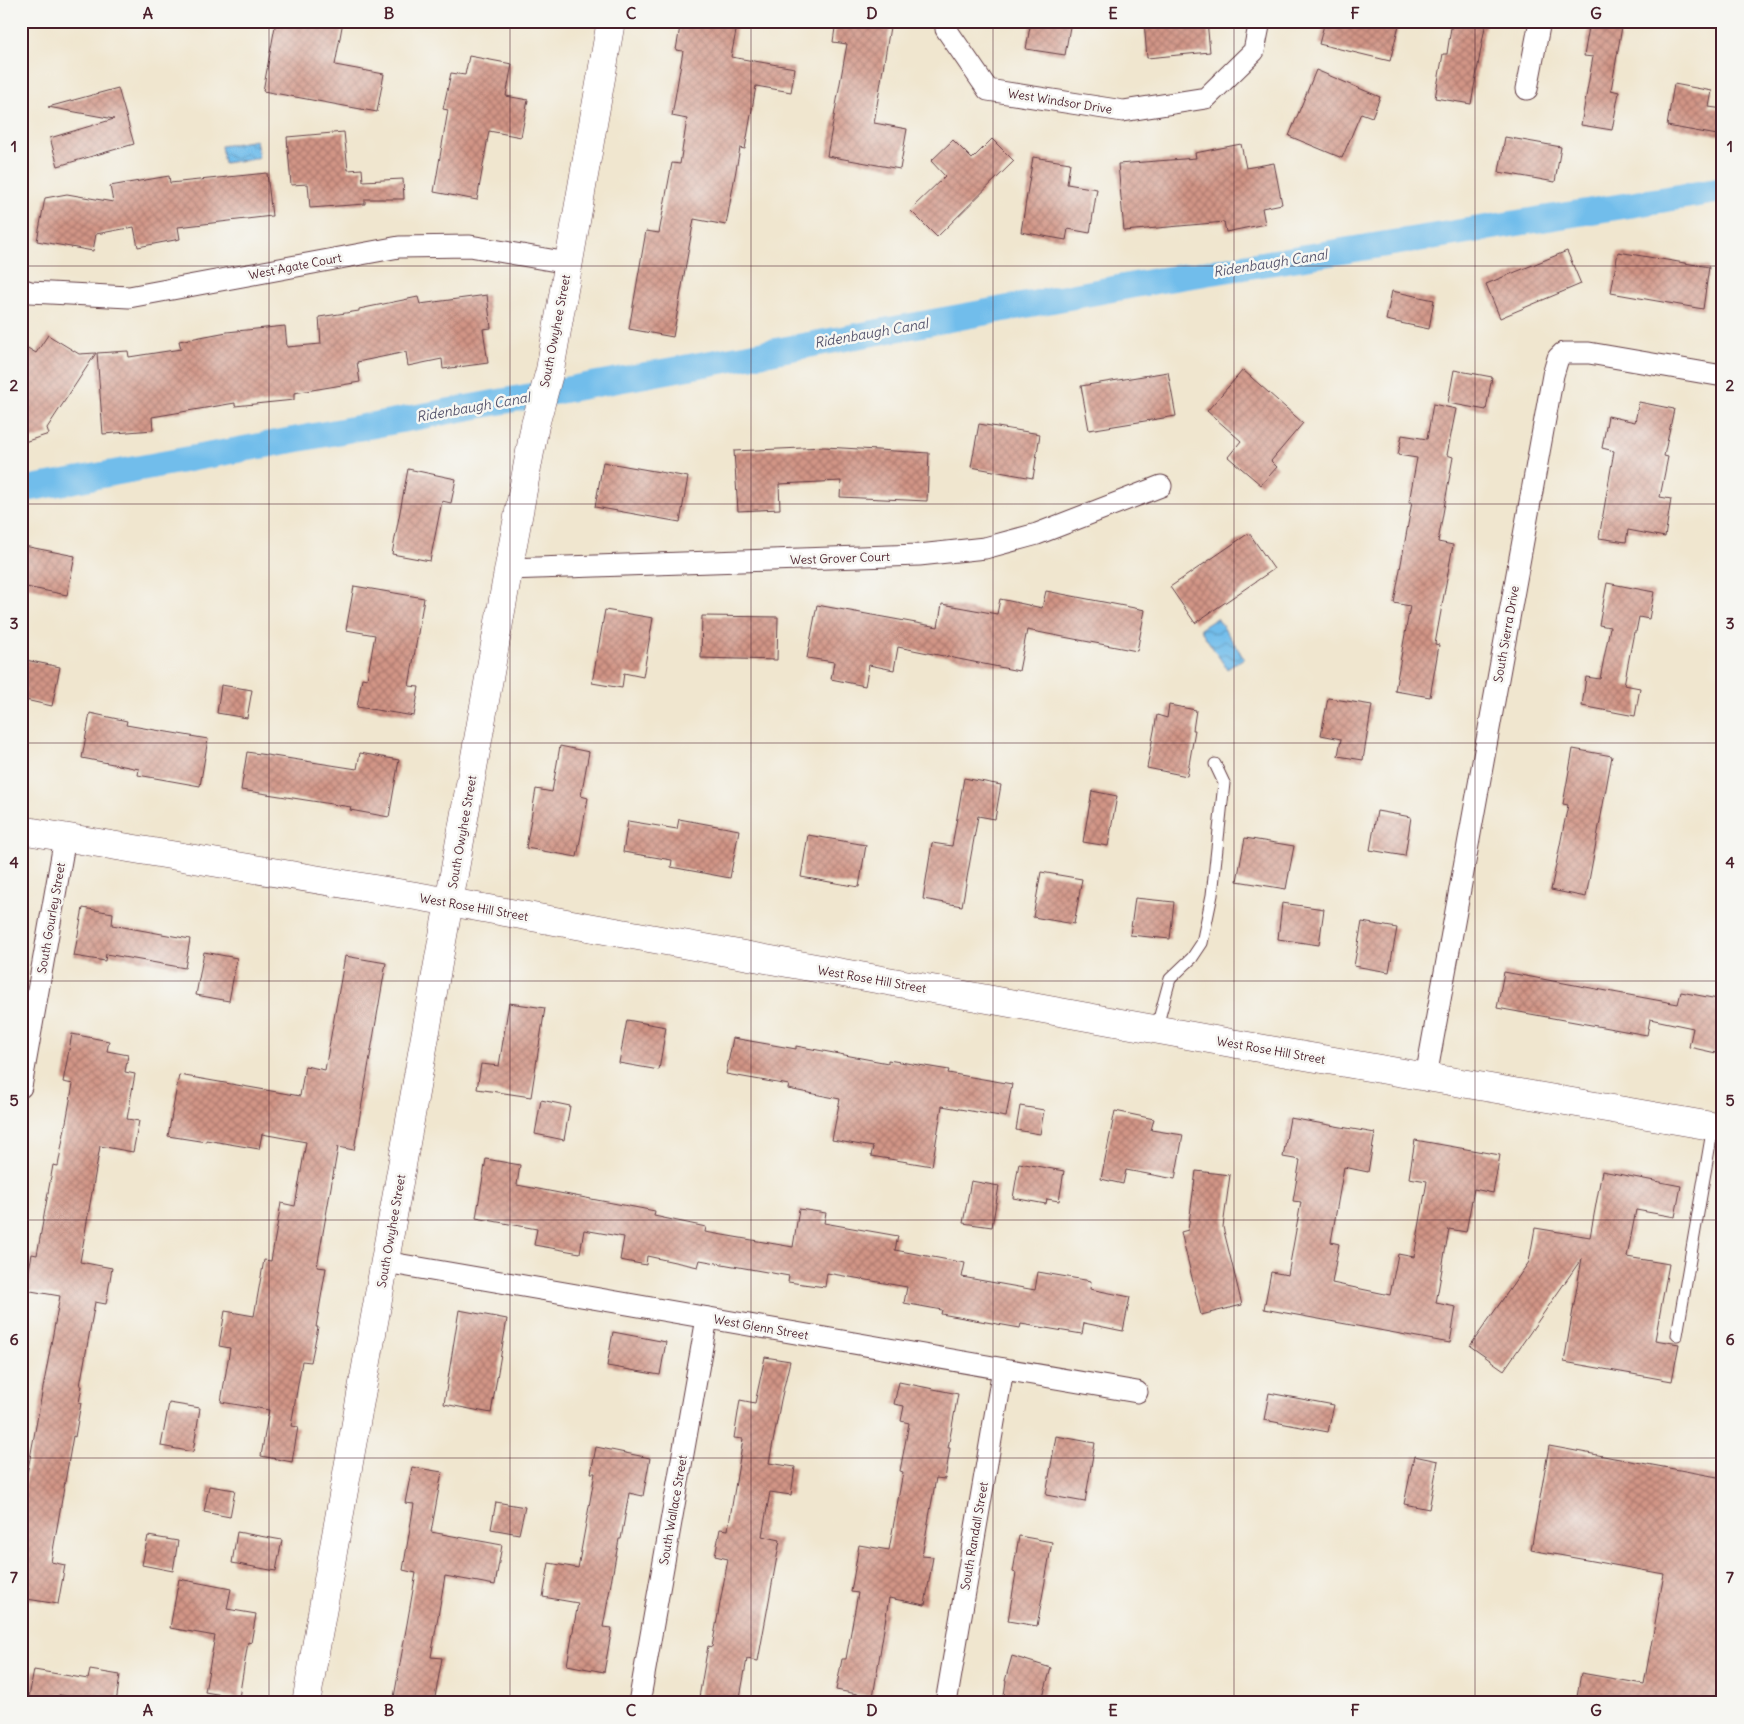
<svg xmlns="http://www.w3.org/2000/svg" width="1744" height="1724" font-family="Delius,sans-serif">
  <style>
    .water { fill: url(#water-waves); stroke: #5e6e8b }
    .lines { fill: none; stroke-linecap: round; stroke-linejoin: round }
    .canal { stroke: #71bdeb; stroke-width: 26 }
    .building { fill: url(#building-cross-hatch) }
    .service-casing { stroke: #633d44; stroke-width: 13 }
    .minor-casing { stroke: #633d44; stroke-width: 23 }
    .tertiary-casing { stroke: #633d44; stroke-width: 29 }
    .service { stroke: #fff; stroke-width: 11 }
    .minor { stroke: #fff; stroke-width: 21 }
    .tertiary { stroke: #fff; stroke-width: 28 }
    .grid { fill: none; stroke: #4a1f2b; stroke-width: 1; stroke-opacity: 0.55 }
    .labels { text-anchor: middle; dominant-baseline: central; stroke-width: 5; stroke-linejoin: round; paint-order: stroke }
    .street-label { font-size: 12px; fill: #4a1f2b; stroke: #f6f6f2 }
    .water-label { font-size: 14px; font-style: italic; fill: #58566e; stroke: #f6f6f2 }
    .neatline { fill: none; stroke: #4a1f2b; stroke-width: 2 }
    .grid-label { font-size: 16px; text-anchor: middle; font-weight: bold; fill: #4a1f2b }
  </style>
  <defs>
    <pattern id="water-waves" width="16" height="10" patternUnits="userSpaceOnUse" patternTransform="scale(1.25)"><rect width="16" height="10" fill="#71bdeb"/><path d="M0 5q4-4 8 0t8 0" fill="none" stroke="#5f99bf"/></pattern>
    <pattern id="building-cross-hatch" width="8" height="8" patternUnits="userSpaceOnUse" patternTransform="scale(1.25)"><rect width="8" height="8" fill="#d29586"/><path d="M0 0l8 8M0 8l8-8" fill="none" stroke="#ac796e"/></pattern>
  </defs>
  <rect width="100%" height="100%" fill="#f6f6f2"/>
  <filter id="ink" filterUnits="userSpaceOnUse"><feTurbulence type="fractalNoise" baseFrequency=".02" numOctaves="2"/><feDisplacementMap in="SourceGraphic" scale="10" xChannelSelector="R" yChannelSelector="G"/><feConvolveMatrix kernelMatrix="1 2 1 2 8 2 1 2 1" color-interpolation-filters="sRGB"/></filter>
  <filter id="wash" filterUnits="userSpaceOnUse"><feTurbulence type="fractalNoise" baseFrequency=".0096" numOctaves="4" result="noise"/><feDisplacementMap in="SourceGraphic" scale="20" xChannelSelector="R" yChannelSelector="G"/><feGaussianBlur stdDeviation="1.12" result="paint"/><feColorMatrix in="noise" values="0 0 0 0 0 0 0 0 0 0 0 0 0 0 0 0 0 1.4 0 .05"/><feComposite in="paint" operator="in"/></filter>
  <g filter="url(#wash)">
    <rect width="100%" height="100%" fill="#f0e6cf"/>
    <g class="water">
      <polygon points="256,140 259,158 224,163 221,146"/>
      <polygon points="1217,618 1244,658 1227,669 1200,629"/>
    </g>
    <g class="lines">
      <polyline class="canal" points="21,490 1156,281 1723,190"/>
    </g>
    <g id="blocks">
      <g class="building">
        <polygon points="276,21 343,21 335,65 384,74 377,112 263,91"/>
        <polygon points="681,21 738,21 731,57 795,68 791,92 756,86 745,149 740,148 726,225 694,219 673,337 629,329 646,231 659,233 672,163 680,164 687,119 672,116 683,51 676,50"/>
        <polygon points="836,21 891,21 874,123 907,129 900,169 827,156 847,44 833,42"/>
        <polygon points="1031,21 1071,21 1065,55 1026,49"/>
        <polygon points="1144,21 1207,21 1210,52 1147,58"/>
        <polygon points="1325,21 1400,21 1390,61 1319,44"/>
        <polygon points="1452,21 1486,21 1471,104 1435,98 1443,54 1447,54"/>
        <polygon points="1590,21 1623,21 1611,90 1619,92 1612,130 1581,125 1593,57 1584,56"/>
        <polygon points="469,56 512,64 506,96 528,100 521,137 489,131 477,200 434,192 448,110 443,109 451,73 465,75"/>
        <polygon points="1316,70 1380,97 1372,117 1361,113 1342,158 1289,136"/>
        <polygon points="1674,84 1712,91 1709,107 1723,109 1723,136 1667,126"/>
        <polygon points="118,88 134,144 58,166 50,138 114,119 48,107"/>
        <polygon points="344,132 348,170 362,169 363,181 403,179 404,199 365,199 365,204 310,208 308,184 291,185 287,137"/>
        <polygon points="1505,137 1561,147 1555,182 1499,172"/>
        <polygon points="992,139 1014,161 937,237 910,210 945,176 931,161 953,140 972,159"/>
        <polygon points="1241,144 1246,168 1274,163 1282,204 1262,208 1265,224 1226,232 1224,222 1124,231 1118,164 1196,158 1195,153"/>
        <polygon points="1033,157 1070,163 1067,184 1097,189 1090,233 1068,229 1066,240 1021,232"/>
        <polygon points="267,173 272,216 178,227 180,239 138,247 134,227 96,234 93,251 37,241 45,198 67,194 113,202 110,186 169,176 170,183"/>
        <polygon points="1567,251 1581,284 1500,318 1486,284"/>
        <polygon points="1618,252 1709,267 1703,309 1611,293"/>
        <polygon points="1392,291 1434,300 1429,329 1386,320"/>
        <polygon points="487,295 491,328 483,329 488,363 443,369 442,359 408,366 406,352 357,362 360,382 294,393 294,400 235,406 235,403 152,417 153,430 103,434 97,353 128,351 129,357 181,349 179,341 227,332 285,326 287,347 321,344 319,317 359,311 359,309 418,297 420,304"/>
        <polygon points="48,335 79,354 96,353 47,428 49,434 21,443 21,344 36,353"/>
        <polygon points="1243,370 1303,423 1271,461 1277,467 1261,485 1228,457 1241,441 1207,411"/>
        <polygon points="1454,370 1492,377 1486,410 1448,403"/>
        <polygon points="1168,372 1176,416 1089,430 1081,386"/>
        <polygon points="1639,402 1674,409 1664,456 1668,457 1660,497 1671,499 1665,537 1628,530 1626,542 1599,538 1614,451 1602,448 1608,416 1635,422"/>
        <polygon points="1433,404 1456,409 1447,455 1453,457 1438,542 1453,545 1435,644 1439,645 1430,697 1395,691 1410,606 1394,603 1412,502 1409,502 1417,458 1398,455 1402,435 1427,439"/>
        <polygon points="979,424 1040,434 1033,478 971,467"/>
        <polygon points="825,447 929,453 927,501 840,497 841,481 779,484 780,509 738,511 734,451"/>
        <polygon points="603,462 688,477 680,522 595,507"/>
        <polygon points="408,469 456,479 451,503 442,501 430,561 392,554"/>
        <polygon points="1249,533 1274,569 1195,623 1170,587"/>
        <polygon points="24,546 75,556 67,595 21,586 21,559"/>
        <polygon points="1607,583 1654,592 1649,619 1639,617 1636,632 1634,632 1624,685 1640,688 1635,716 1582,706 1586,677 1600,679 1610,627 1599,625"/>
        <polygon points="354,586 424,598 409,686 419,687 414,716 357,707 362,678 367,679 375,635 346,630"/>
        <polygon points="1046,591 1145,610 1137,651 1027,630 1019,671 898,647 894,670 869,665 865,686 831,679 834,662 807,658 817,605 938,627 942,604 997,614 1000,599 1042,608"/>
        <polygon points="605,610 653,618 643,677 624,673 622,688 592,683"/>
        <polygon points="702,616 778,617 777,660 701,658"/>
        <polygon points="21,659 60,667 52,706 21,699"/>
        <polygon points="221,685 252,690 247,718 217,713"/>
        <polygon points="1328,698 1372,705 1363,760 1338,756 1341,739 1321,735"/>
        <polygon points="1169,705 1196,710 1193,730 1195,730 1187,776 1147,768 1157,715 1167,718"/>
        <polygon points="90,713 127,721 126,725 208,739 200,786 138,775 139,769 82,758"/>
        <polygon points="560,746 589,752 581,796 588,798 577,857 526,848 536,789 552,792"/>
        <polygon points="1573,749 1612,756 1586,897 1551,890 1568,805 1563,804"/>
        <polygon points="247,752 357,769 360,753 399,760 389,817 350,810 351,807 241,790"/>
        <polygon points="964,778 1001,785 995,819 978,816 962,906 923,899 932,843 952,846"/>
        <polygon points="1092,791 1117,796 1108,846 1083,842"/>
        <polygon points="1377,811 1411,817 1405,856 1370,850"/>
        <polygon points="679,819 739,830 730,878 671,867 672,860 623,852 628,821 677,829"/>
        <polygon points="808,835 866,845 859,887 801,877"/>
        <polygon points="1245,838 1294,846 1286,889 1237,881"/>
        <polygon points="1041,872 1082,879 1074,924 1033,917"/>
        <polygon points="1135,898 1174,902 1170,939 1130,935"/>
        <polygon points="1282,903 1324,909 1319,945 1278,939"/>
        <polygon points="83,908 113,913 112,925 190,939 185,968 106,954 105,961 74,956"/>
        <polygon points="1362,922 1397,928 1389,972 1354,966"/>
        <polygon points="204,952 237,958 229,1001 196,995"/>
        <polygon points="345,956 386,963 354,1150 338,1147 317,1267 326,1268 316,1327 318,1327 311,1362 302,1361 291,1426 298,1427 292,1462 261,1456 269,1410 221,1402 230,1348 219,1346 225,1311 254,1316 264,1260 271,1261 281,1203 295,1206 306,1142 262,1134 259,1149 206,1140 206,1142 168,1136 179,1075 300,1096 305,1066 325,1070"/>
        <polygon points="1504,972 1678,1004 1681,992 1723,1000 1723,1019 1716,1053 1689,1047 1693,1028 1650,1019 1647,1035 1497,1008"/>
        <polygon points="509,1003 545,1008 531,1097 477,1089 481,1064 499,1066"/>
        <polygon points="627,1020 666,1027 659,1070 619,1063"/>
        <polygon points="72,1034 109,1041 107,1051 128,1055 125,1072 135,1074 127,1119 139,1121 133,1152 100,1146 80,1262 112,1268 106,1304 95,1302 80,1386 82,1386 79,1403 81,1403 75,1437 73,1436 51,1562 65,1565 58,1604 21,1598 21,1507 60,1296 25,1290 32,1254 37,1255 53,1165 58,1166 73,1084 63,1082"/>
        <polygon points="733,1038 796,1049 796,1046 888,1063 888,1060 949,1070 948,1073 1012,1084 1006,1117 942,1106 932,1166 871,1156 873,1147 832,1140 840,1099 788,1089 789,1085 726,1074"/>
        <polygon points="541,1100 570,1106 564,1140 535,1134"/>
        <polygon points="1020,1106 1044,1110 1040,1134 1016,1130"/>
        <polygon points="1115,1111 1154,1119 1151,1130 1183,1135 1175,1179 1126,1170 1123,1184 1101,1179"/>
        <polygon points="1290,1118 1375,1133 1368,1172 1344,1167 1331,1242 1339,1244 1332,1283 1390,1295 1398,1254 1414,1257 1427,1181 1409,1178 1415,1140 1500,1155 1493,1193 1474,1189 1466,1232 1449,1229 1436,1303 1456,1307 1450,1343 1264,1309 1271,1272 1288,1275 1301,1202 1293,1201 1300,1160 1283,1157"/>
        <polygon points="486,1159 520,1165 517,1185 655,1211 654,1216 706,1227 705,1232 793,1247 799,1209 826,1213 824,1223 898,1236 895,1250 965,1263 962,1277 1035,1290 1038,1272 1091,1281 1090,1289 1130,1297 1123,1331 1084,1323 1082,1334 1021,1324 1020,1328 941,1314 942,1310 904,1303 907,1287 827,1273 825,1287 788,1282 789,1276 700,1260 698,1267 647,1256 646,1265 620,1260 624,1237 584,1230 580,1253 534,1245 537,1229 476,1218"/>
        <polygon points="1019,1163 1064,1171 1059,1201 1047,1199 1046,1204 1013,1198"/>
        <polygon points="1196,1171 1230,1175 1223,1227 1242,1305 1201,1315 1181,1232 1188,1230"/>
        <polygon points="1602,1171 1681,1186 1675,1217 1636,1210 1627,1257 1669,1264 1655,1340 1679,1344 1672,1381 1564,1362 1582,1258 1504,1370 1470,1346 1529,1262 1535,1228 1590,1237"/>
        <polygon points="971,1181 999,1186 992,1227 963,1223"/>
        <polygon points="459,1310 507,1319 491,1413 444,1404"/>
        <polygon points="613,1332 666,1342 660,1375 607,1366"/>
        <polygon points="765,1357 790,1361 781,1400 769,1463 795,1467 791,1495 770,1492 762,1536 780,1540 758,1661 747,1659 739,1703 698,1703 708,1646 712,1647 728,1559 715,1556 720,1529 728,1530 743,1439 734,1438 740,1400 755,1403"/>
        <polygon points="899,1382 958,1394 948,1448 950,1448 945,1479 936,1478 922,1556 933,1557 925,1605 889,1598 873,1697 836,1690 842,1659 846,1659 858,1593 851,1592 859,1545 889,1550 903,1472 900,1471 909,1423 901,1421 904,1406 894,1404"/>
        <polygon points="1269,1393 1334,1405 1328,1432 1264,1420"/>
        <polygon points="169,1403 200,1408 193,1452 161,1446"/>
        <polygon points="1056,1436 1095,1443 1085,1502 1046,1495"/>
        <polygon points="1549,1446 1723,1478 1723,1675 1718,1703 1576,1703 1581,1673 1644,1684 1664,1574 1531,1550"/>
        <polygon points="596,1447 650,1458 643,1496 629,1493 621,1539 619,1539 603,1627 612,1628 604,1672 567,1665 578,1603 543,1597 549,1563 578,1568 595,1473 591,1473"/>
        <polygon points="1414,1456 1438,1461 1429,1509 1404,1504"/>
        <polygon points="412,1467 442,1472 431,1532 502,1545 495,1585 445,1576 431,1657 442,1658 434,1703 393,1703 416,1573 403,1570 414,1504 405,1503"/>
        <polygon points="209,1486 235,1490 230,1517 204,1512"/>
        <polygon points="496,1502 525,1507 519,1534 491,1529"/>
        <polygon points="237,1532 282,1540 276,1571 232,1563"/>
        <polygon points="148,1536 178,1541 173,1571 142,1565"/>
        <polygon points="1019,1536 1052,1542 1037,1626 1008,1621 1016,1573 1013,1572"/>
        <polygon points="179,1579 231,1589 227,1609 256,1614 251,1643 248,1642 239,1698 205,1692 215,1636 170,1628"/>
        <polygon points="1012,1656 1051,1668 1041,1703 1003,1703 1006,1681 1005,1681"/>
        <polygon points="34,1670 88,1679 90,1670 120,1675 116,1703 104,1703 59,1695 58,1702 29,1697"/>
      </g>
    </g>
  </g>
  <g filter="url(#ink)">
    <use href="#blocks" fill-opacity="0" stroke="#633d44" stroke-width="1"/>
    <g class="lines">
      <defs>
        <g id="service">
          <polyline points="1156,1030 1170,979 1192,958 1202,943 1212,895 1224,783 1215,764"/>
          <polyline points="1677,1335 1713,1126"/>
        </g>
        <g id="minor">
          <polyline points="948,21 946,29 988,90 1123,111 1206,98 1254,51 1260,21"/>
          <polyline points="1527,89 1540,21"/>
          <polyline points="21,289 30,292 129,297 399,247 470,246 568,263"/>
          <polyline points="508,569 919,555 985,548 1037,534 1161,486"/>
          <polyline points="1426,1077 1553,375 1558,358 1563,353 1589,353 1723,376"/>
          <polyline points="21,1087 65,838"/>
          <polyline points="385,1262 1137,1392"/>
          <polyline points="639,1703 707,1318"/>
          <polyline points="946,1703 1003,1369"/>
        </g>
        <g id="tertiary">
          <polyline points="21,830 422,897 1270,1050 1723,1128"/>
          <polyline points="306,1703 511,555 535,425 550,370 611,21"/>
        </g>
      </defs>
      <use href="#service" class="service-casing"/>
      <use href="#minor" class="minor-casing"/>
      <use href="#tertiary" class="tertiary-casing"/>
      <use href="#service" class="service"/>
      <use href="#minor" class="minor"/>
      <use href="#tertiary" class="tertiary"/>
    </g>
  </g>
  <path class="grid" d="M 269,21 L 269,1703M 510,21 L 510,1703M 751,21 L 751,1703M 993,21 L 993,1703M 1234,21 L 1234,1703M 1475,21 L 1475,1703M 21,266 L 1723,266M 21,504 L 1723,504M 21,743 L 1723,743M 21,981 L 1723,981M 21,1220 L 1723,1220M 21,1458 L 1723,1458"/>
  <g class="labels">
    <g class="street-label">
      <text transform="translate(1060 101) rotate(9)">West Windsor Drive</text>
      <text transform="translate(295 266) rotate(-11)">West Agate Court</text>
      <text transform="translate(555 331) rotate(-79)">South Owyhee Street</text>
      <text transform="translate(840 558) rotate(-2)">West Grover Court</text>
      <text transform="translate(1506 634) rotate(-80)">South Sierra Drive</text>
      <text transform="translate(462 832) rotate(-80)">South Owyhee Street</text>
      <text transform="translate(474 907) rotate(10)">West Rose Hill Street</text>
      <text transform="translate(51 918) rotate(-80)">South Gourley Street</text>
      <text transform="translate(872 979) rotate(10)">West Rose Hill Street</text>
      <text transform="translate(1271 1050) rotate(10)">West Rose Hill Street</text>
      <text transform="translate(391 1231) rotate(-80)">South Owyhee Street</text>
      <text transform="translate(761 1327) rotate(10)">West Glenn Street</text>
      <text transform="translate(673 1510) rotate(-80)">South Wallace Street</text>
      <text transform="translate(974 1536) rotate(-80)">South Randall Street</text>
    </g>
    <g class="water-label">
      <text transform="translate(1270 263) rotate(-9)">Ridenbaugh Canal</text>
      <text transform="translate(871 333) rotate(-10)">Ridenbaugh Canal</text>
      <text transform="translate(473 407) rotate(-10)">Ridenbaugh Canal</text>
    </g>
  </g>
  <rect width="1744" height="1724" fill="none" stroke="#f6f6f2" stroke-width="55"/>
  <rect x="28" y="28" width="1688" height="1668" class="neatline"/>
  <g class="grid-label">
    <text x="148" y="19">A</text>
    <text x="389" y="19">B</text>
    <text x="631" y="19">C</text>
    <text x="872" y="19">D</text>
    <text x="1113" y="19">E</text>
    <text x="1355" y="19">F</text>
    <text x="1596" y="19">G</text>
    <text x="14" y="152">1</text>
    <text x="1730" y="152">1</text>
    <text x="14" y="391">2</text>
    <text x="1730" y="391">2</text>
    <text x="14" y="629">3</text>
    <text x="1730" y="629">3</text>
    <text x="14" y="868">4</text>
    <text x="1730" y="868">4</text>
    <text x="14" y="1106">5</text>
    <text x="1730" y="1106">5</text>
    <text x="14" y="1345">6</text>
    <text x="1730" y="1345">6</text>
    <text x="14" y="1583">7</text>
    <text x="1730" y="1583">7</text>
    <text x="148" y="1716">A</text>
    <text x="389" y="1716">B</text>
    <text x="631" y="1716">C</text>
    <text x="872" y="1716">D</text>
    <text x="1113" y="1716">E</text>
    <text x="1355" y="1716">F</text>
    <text x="1596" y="1716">G</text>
  </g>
</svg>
